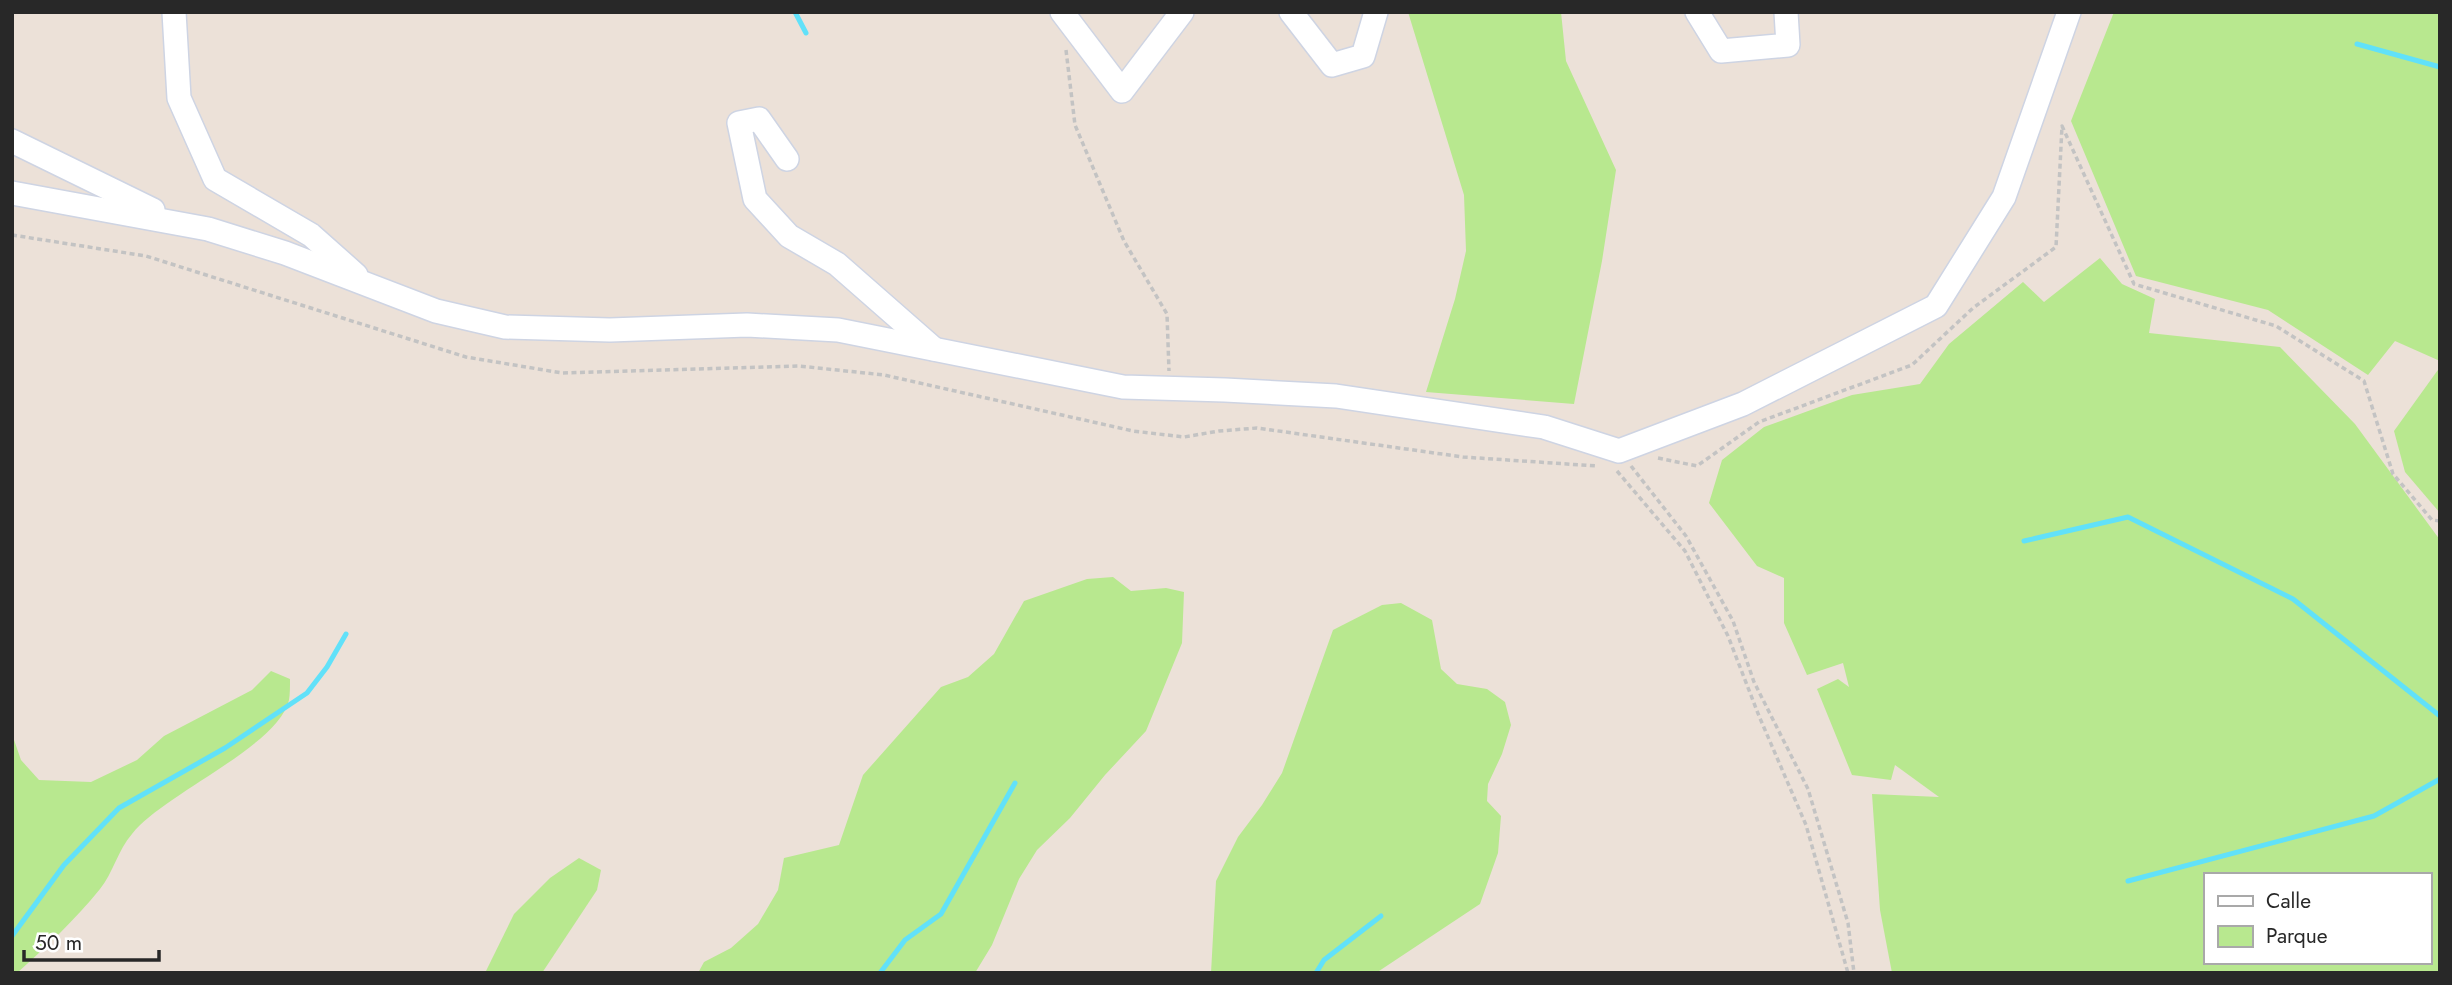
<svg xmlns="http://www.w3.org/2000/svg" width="2452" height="985" font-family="Jost,sans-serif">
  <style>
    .green { fill: #b8e88f; fill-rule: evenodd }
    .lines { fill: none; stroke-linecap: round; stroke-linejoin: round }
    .stream { stroke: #61e1f9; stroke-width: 5 }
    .minor-casing { stroke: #ced4e3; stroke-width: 26 }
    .path { stroke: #c3c3c3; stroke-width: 3.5; stroke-dasharray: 5 3.5; stroke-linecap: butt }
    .minor { stroke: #fff; stroke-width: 23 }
  </style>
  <rect width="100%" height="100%" fill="#ece1d8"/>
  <g class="green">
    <polygon points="1408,12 1561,12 1566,61 1616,170 1602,261 1574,404 1426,392 1455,299 1466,251 1464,195"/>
    <polygon points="2114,12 2440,12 2440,361 2395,341 2368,375 2268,310 2136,276 2071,121"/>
    <path d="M 2100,258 L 2122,284 L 2155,299 L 2149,333 L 2280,347 L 2355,424 L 2440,540 L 2440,973 L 1892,973 L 1880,910 L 1872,794 L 1939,797 L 1895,765 L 1891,780 L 1852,775 L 1817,689 L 1838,679 L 1849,687 L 1843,663 L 1807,675 L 1784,623 L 1784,578 L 1757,566 L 1709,503 L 1722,460 L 1764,427 L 1852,395 L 1920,384 L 1949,344 L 2023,282 L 2044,302 ZM 2205,875 L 2429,875 L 2429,962 L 2205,962 Z"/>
    <polygon points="2440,367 2440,513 2405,472 2394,431"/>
    <polygon points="1113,577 1131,591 1166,588 1184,592 1182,643 1146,731 1105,775 1070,818 1037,850 1019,879 992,945 975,973 698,973 704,962 731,948 758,924 778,890 784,858 839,845 863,775 941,687 968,677 994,654 1024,601 1087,579"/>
    <polygon points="1401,603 1432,620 1441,669 1457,684 1487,689 1505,702 1511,725 1502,754 1488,784 1487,801 1501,816 1498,853 1480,904 1376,973 1211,973 1216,881 1238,837 1262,805 1282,773 1333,630 1382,605"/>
    <path d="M 271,671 L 290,679 C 290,686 290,694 289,700 C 278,747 163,794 132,834 C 118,850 113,873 100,889 C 75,920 46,947 17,973 L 12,973 L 12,734 L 21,760 L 39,780 L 91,782 L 137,760 L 164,736 L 252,690 Z"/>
    <polygon points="579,858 601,870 597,890 542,973 485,973 514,914 550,878"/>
  </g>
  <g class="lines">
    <g class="stream">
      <polyline points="795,12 806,33"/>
      <polyline points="2357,44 2440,67"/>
      <polyline points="2024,541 2128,517 2293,599 2440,716"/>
      <polyline points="2128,881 2374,816 2440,779"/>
      <polyline points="12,936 64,865 119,808 225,748 307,693 327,667 346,634"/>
      <polyline points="880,973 905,940 941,914 1015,783"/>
      <polyline points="1316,973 1324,960 1381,916"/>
    </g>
    <defs>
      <g id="minor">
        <polyline points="174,12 179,98 215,179 311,235 356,275"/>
        <polyline points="1062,12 1122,91 1182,12"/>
        <polyline points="1291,12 1332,65 1363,56 1376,12"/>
        <polyline points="1697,12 1721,51 1788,45 1786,12"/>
        <polyline points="12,141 153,210"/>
        <polyline points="787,159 759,119 739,123 755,199 789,236 837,264 934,349"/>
        <polyline points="12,193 208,229 285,253 436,311 505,327 610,330 747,325 838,330 1123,387 1225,390 1336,396 1544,427 1619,451 1743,404 1936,306 2004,197 2069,12"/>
      </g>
    </defs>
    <use href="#minor" class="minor-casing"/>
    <g class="path">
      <polyline points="1066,50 1075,125 1124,241 1167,314 1169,371"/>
      <polyline points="12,235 146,256 466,357 562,373 799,366 884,375 1133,431 1184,437 1219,431 1257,428 1463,457 1597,466"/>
      <polyline points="1658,458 1697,466 1759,422 1912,365 1973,308 2056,247 2062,126 2134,284 2276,326 2364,381 2393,474 2432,520 2440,521"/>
      <polyline points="1631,466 1686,536 1733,621 1754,682 1808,789 1848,923 1854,973"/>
      <polyline points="1617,471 1685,551 1728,636 1759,716 1806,825 1848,973"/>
    </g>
    <use href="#minor" class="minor"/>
  </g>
  <rect width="2452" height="985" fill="none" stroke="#282828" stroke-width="28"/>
  <rect x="2204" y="873" width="228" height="91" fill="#ffffff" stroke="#a9a9a9" stroke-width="2"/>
  <rect x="2218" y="896" width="35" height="10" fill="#ffffff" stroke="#a9a9a9" stroke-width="2"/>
  <text x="2266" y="908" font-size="21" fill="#282828">Calle</text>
  <rect x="2218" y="926" width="35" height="21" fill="#b8e88f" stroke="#a9a9a9" stroke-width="2"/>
  <text x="2266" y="943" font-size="21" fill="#282828">Parque</text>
  <path d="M24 950v10h135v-10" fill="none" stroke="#282828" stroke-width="3.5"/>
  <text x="35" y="950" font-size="21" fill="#282828" stroke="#ffffff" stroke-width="5" paint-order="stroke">50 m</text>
</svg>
